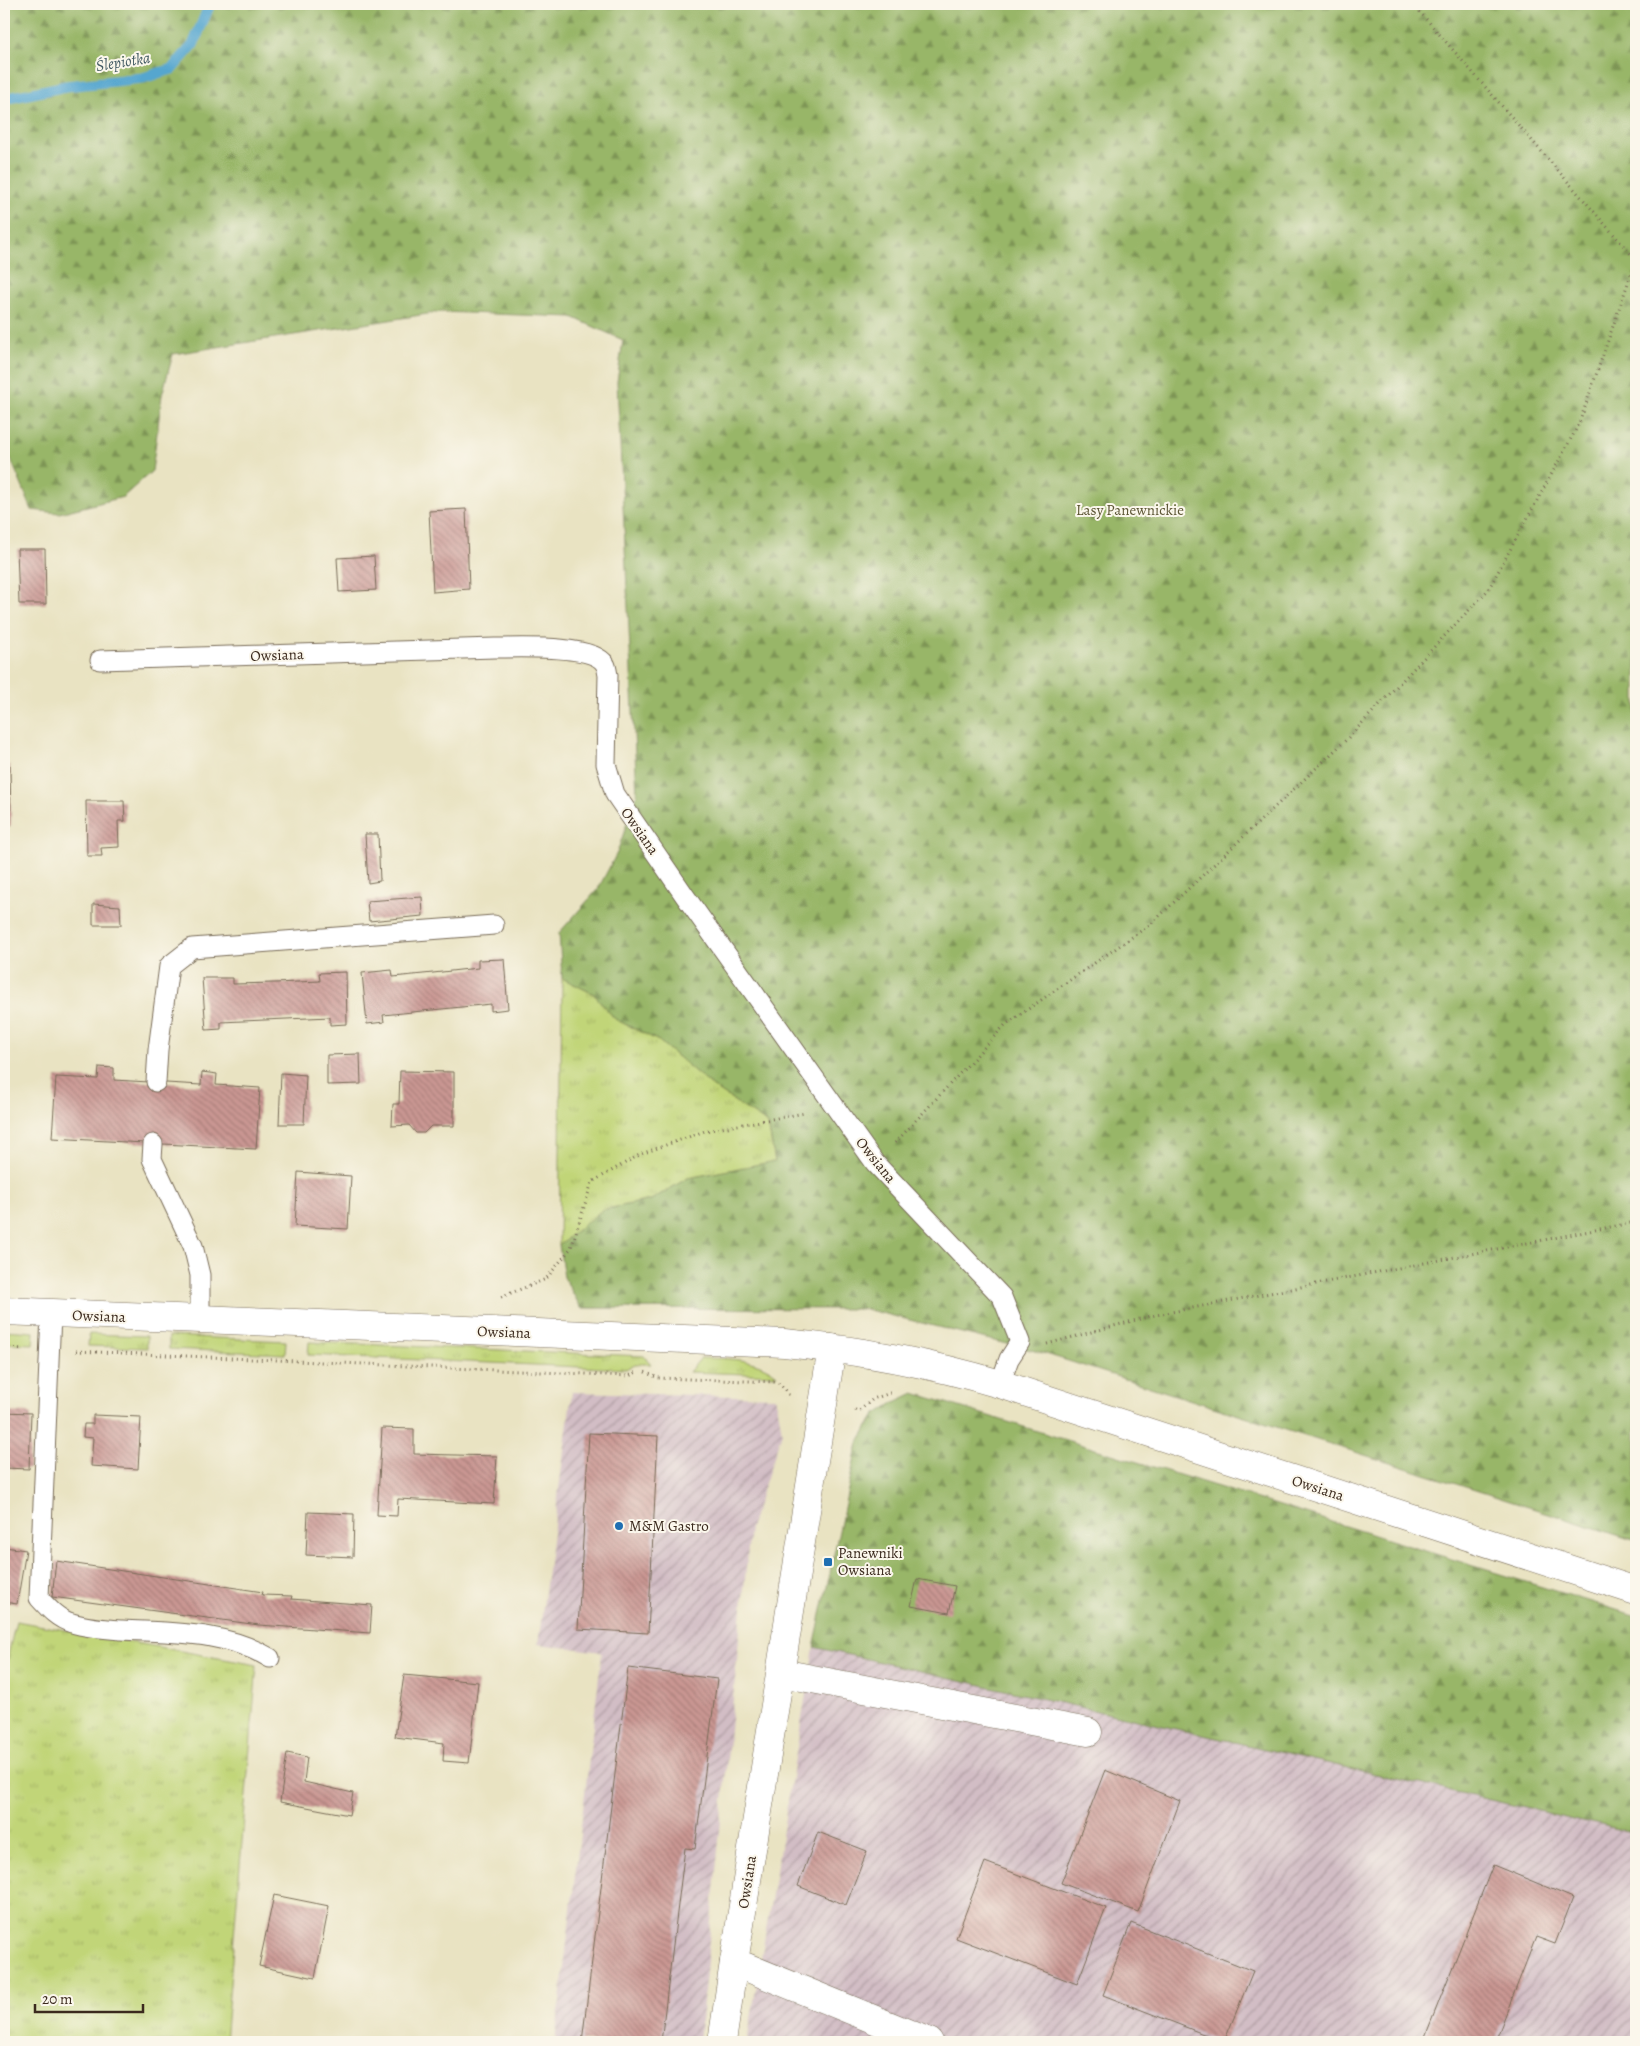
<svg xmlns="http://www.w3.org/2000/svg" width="1640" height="2046" font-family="Alegreya,serif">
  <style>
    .industrial { fill: url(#industrial-furrows) }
    .grass { fill: url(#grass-tufts); stroke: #7e804b }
    .forest { fill: url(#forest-firs); stroke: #6a7043 }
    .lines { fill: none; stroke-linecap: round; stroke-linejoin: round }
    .stream { stroke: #55a6cf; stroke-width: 11 }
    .building { fill: url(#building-back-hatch) }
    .lane-casing { stroke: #786b57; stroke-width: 21 }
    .street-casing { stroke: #786b57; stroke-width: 29 }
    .secondary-casing { stroke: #786b57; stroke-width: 29 }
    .path { stroke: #786b57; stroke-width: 3; stroke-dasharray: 1 4; stroke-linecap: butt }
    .lane { stroke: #fff; stroke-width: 19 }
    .street { stroke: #fff; stroke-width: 28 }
    .secondary { stroke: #fff; stroke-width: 28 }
    .poi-dot { fill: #1f6fb2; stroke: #fbf7ec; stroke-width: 2 }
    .labels { text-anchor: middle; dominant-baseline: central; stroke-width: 4; stroke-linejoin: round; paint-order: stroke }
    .park-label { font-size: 15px; fill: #5c5534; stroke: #fbf7ec }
    .street-label { font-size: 15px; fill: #3b2a1e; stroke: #fbf7ec }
    .poi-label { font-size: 15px; fill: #3b2a1e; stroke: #fbf7ec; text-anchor: start }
    .water-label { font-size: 16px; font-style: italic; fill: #455c65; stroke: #fbf7ec }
  </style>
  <defs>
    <pattern id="industrial-furrows" width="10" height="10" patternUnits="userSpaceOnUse" patternTransform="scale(1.25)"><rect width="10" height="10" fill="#d2bdc5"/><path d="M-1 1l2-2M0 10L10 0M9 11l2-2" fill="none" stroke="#ac9a9f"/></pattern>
    <pattern id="grass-tufts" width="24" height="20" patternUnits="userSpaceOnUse" patternTransform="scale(1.25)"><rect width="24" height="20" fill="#c1d578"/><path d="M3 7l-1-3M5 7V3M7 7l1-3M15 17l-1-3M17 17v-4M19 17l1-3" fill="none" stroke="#a7b767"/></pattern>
    <pattern id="forest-firs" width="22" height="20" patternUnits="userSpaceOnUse" patternTransform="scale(1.25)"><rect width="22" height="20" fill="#98b668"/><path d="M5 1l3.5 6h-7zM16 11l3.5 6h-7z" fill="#7d9455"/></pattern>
    <pattern id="building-back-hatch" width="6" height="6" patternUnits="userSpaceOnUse" patternTransform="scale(1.25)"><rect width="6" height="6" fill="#ca9793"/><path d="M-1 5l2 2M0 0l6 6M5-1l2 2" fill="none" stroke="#a57b77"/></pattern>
  </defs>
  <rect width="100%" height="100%" fill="#fbf7ec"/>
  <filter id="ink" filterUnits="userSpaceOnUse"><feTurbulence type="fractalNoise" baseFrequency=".02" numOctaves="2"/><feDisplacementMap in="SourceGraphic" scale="10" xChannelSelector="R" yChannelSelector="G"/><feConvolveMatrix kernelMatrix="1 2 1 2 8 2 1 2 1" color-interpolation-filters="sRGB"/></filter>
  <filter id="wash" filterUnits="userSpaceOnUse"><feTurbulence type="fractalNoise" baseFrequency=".0096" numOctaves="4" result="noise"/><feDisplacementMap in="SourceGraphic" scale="20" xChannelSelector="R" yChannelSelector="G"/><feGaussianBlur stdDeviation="1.12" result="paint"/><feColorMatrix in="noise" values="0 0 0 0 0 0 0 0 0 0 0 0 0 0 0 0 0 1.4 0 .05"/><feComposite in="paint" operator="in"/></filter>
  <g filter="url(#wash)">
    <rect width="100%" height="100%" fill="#e9e3c2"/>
    <g class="industrial">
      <polygon points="572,1392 776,1397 782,1432 750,1528 699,2042 555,2042 602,1652 538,1644"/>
      <polygon points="814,1647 1636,1833 1636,2042 747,2042"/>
    </g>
    <g class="grass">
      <polygon points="562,978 594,994 615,1019 659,1041 712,1086 768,1124 775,1162 688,1178 651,1200 603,1210 559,1245"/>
      <polygon points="4,1330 34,1332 33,1344 4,1343"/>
      <polygon points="89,1334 147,1336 147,1348 88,1346"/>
      <polygon points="169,1336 286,1341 285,1354 169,1349"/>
      <polygon points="309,1342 644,1356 651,1364 635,1364 626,1369 308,1355"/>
      <path d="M 701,1358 C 728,1359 755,1357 777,1375 L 689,1372 Z"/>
      <polygon points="16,1621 257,1665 225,2042 4,2042 4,1664 6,1664"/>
    </g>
    <g class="forest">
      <polygon points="4,4 1636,4 1636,1541 1043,1353 865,1309 581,1308 564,1277 559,1245 602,1210 651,1200 688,1178 775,1161 768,1124 712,1086 659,1041 615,1019 594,994 562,978 559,933 598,889 617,853 637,794 617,382 623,340 572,317 440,312 173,354 162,395 152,471 123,497 59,513 32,510 5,445 4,436"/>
      <polygon points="914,1393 1636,1616 1636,1833 814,1647 858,1443 875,1415 895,1402"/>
    </g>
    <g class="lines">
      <polyline class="stream" points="4,99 66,86 143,78 172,69 193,45 210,4"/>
    </g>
    <g id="blocks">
      <g class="building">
        <polygon points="466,509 469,589 433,592 429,511"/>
        <polygon points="17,549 45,549 46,604 19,604"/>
        <polygon points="374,556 376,590 339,592 337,558"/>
        <polygon points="10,765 11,826 4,826 4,766"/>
        <polygon points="86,801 124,801 125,821 118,821 119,847 101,848 102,856 87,856"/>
        <polygon points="365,834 378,834 380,881 368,883"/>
        <polygon points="422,897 423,916 369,921 367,901"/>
        <polygon points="93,904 120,906 121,925 93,925"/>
        <polygon points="504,959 508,1009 491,1011 491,1004 383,1015 384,1022 367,1024 362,973 392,970 393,977 433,973 478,968 478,960"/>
        <polygon points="346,972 347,1024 330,1025 330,1017 221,1022 221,1029 206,1030 202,978 233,978 233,984 275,983 320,981 319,973"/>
        <polygon points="360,1054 361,1084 327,1085 327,1055"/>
        <polygon points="99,1067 114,1068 114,1080 201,1085 202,1072 217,1074 216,1085 260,1088 256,1149 52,1138 56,1077 98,1079"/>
        <polygon points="400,1071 454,1072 454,1126 431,1126 424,1133 416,1133 409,1125 392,1126 393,1104 399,1104"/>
        <polygon points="281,1073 306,1075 304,1124 279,1124"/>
        <polygon points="298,1172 351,1176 348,1229 295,1226"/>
        <polygon points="4,1412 31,1413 29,1469 4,1468"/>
        <polygon points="93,1415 141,1417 138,1469 91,1466 93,1438 83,1437 84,1424 93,1424"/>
        <polygon points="382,1428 414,1429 414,1454 497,1456 494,1504 398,1499 397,1516 377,1515"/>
        <polygon points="589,1433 658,1436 648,1633 578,1629"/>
        <polygon points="308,1512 354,1514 353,1557 306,1555"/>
        <polygon points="4,1547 26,1550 17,1604 4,1602"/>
        <polygon points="56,1561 263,1592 262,1595 292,1596 291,1599 372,1605 370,1633 259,1625 52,1597"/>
        <polygon points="917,1579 955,1586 949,1613 911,1606"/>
        <polygon points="628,1668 717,1679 695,1849 685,1848 661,2042 582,2042"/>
        <polygon points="404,1675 478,1682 469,1763 443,1761 444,1743 395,1737"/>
        <polygon points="287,1753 307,1757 304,1782 353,1793 349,1815 280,1802"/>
        <polygon points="1105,1770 1180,1801 1138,1912 1061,1883"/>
        <polygon points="818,1832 867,1851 846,1905 798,1886"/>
        <polygon points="985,1862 1106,1908 1077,1984 956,1938"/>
        <polygon points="1493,1865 1573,1898 1555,1944 1536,1937 1495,2042 1423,2042"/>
        <polygon points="274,1895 329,1906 315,1978 259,1966"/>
        <polygon points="1131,1923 1253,1971 1224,2042 1103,1995"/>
      </g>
    </g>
  </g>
  <g filter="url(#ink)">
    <use href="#blocks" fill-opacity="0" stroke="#786b57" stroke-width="1"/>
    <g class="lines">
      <defs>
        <g id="lane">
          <path d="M 100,660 L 495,648 C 517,648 593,644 605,664 C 607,666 607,672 608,675 L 606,764 L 615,794 L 685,896 L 875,1163 L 1002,1297 L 1020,1342 L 1009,1359 L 1000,1384"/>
          <polyline points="156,1082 158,1050 169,966 192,948 494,925"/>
          <polyline points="153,1144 152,1159 193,1246 200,1275 200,1320"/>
          <path d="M 51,1314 L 39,1598 C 49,1609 58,1619 72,1623 C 88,1628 106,1629 122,1630 C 173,1633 225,1631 270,1658"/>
        </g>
        <g id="street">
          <polyline points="832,1348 734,1962 929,2042"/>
          <polyline points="781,1673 1088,1732"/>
          <polyline points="722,2042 734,1962"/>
        </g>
        <path id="secondary" d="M 4,1311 L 784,1343 C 860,1350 926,1362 1000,1384 L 1636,1591"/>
      </defs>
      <use href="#lane" class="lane-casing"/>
      <use href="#street" class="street-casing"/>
      <use href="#secondary" class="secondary-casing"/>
      <g class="path">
        <polyline points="1413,4 1636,260"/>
        <polyline points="895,1143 1005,1025 1151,924 1347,739 1488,590 1579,424 1636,260"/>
        <polyline points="501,1297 546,1279 571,1248 592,1182 641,1154 705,1131 805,1113"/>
        <polyline points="1047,1344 1151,1316 1636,1222"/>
        <polyline points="4,1348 23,1349"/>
        <polyline points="76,1351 629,1376 639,1371"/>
        <polyline points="645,1372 658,1378 777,1382 785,1389 790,1397"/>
        <polyline points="855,1410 859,1411 873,1399 893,1392"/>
      </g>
      <use href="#lane" class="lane"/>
      <use href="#street" class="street"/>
      <use href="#secondary" class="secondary"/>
    </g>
  </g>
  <g class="poi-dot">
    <circle cx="619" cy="1526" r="5"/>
    <rect x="823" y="1557" width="10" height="10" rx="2.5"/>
  </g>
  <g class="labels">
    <g class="park-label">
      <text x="1130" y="510">Lasy Panewnickie</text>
    </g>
    <g class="street-label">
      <text transform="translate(277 655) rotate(-2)">Owsiana</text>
      <text transform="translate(640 831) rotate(55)">Owsiana</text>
      <text transform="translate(876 1160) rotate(51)">Owsiana</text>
      <text transform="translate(99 1316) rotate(2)">Owsiana</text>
      <text transform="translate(504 1332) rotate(2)">Owsiana</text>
      <text transform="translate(1318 1488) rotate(18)">Owsiana</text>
      <text transform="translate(747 1882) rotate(-81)">Owsiana</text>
    </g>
    <g class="poi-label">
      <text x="629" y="1526">M&amp;M Gastro</text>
      <text x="838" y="1553">Panewniki<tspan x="838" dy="17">Owsiana</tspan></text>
    </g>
    <g class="water-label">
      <text transform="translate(123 62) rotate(-9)">Ślepiotka</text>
    </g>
  </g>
  <rect width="1640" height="2046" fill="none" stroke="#fbf7ec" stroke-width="20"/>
  <path d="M35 2004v8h108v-8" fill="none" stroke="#3b2a1e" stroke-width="2.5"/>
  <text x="42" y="2004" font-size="15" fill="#3b2a1e" stroke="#fbf7ec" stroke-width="4" paint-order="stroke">20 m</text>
</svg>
